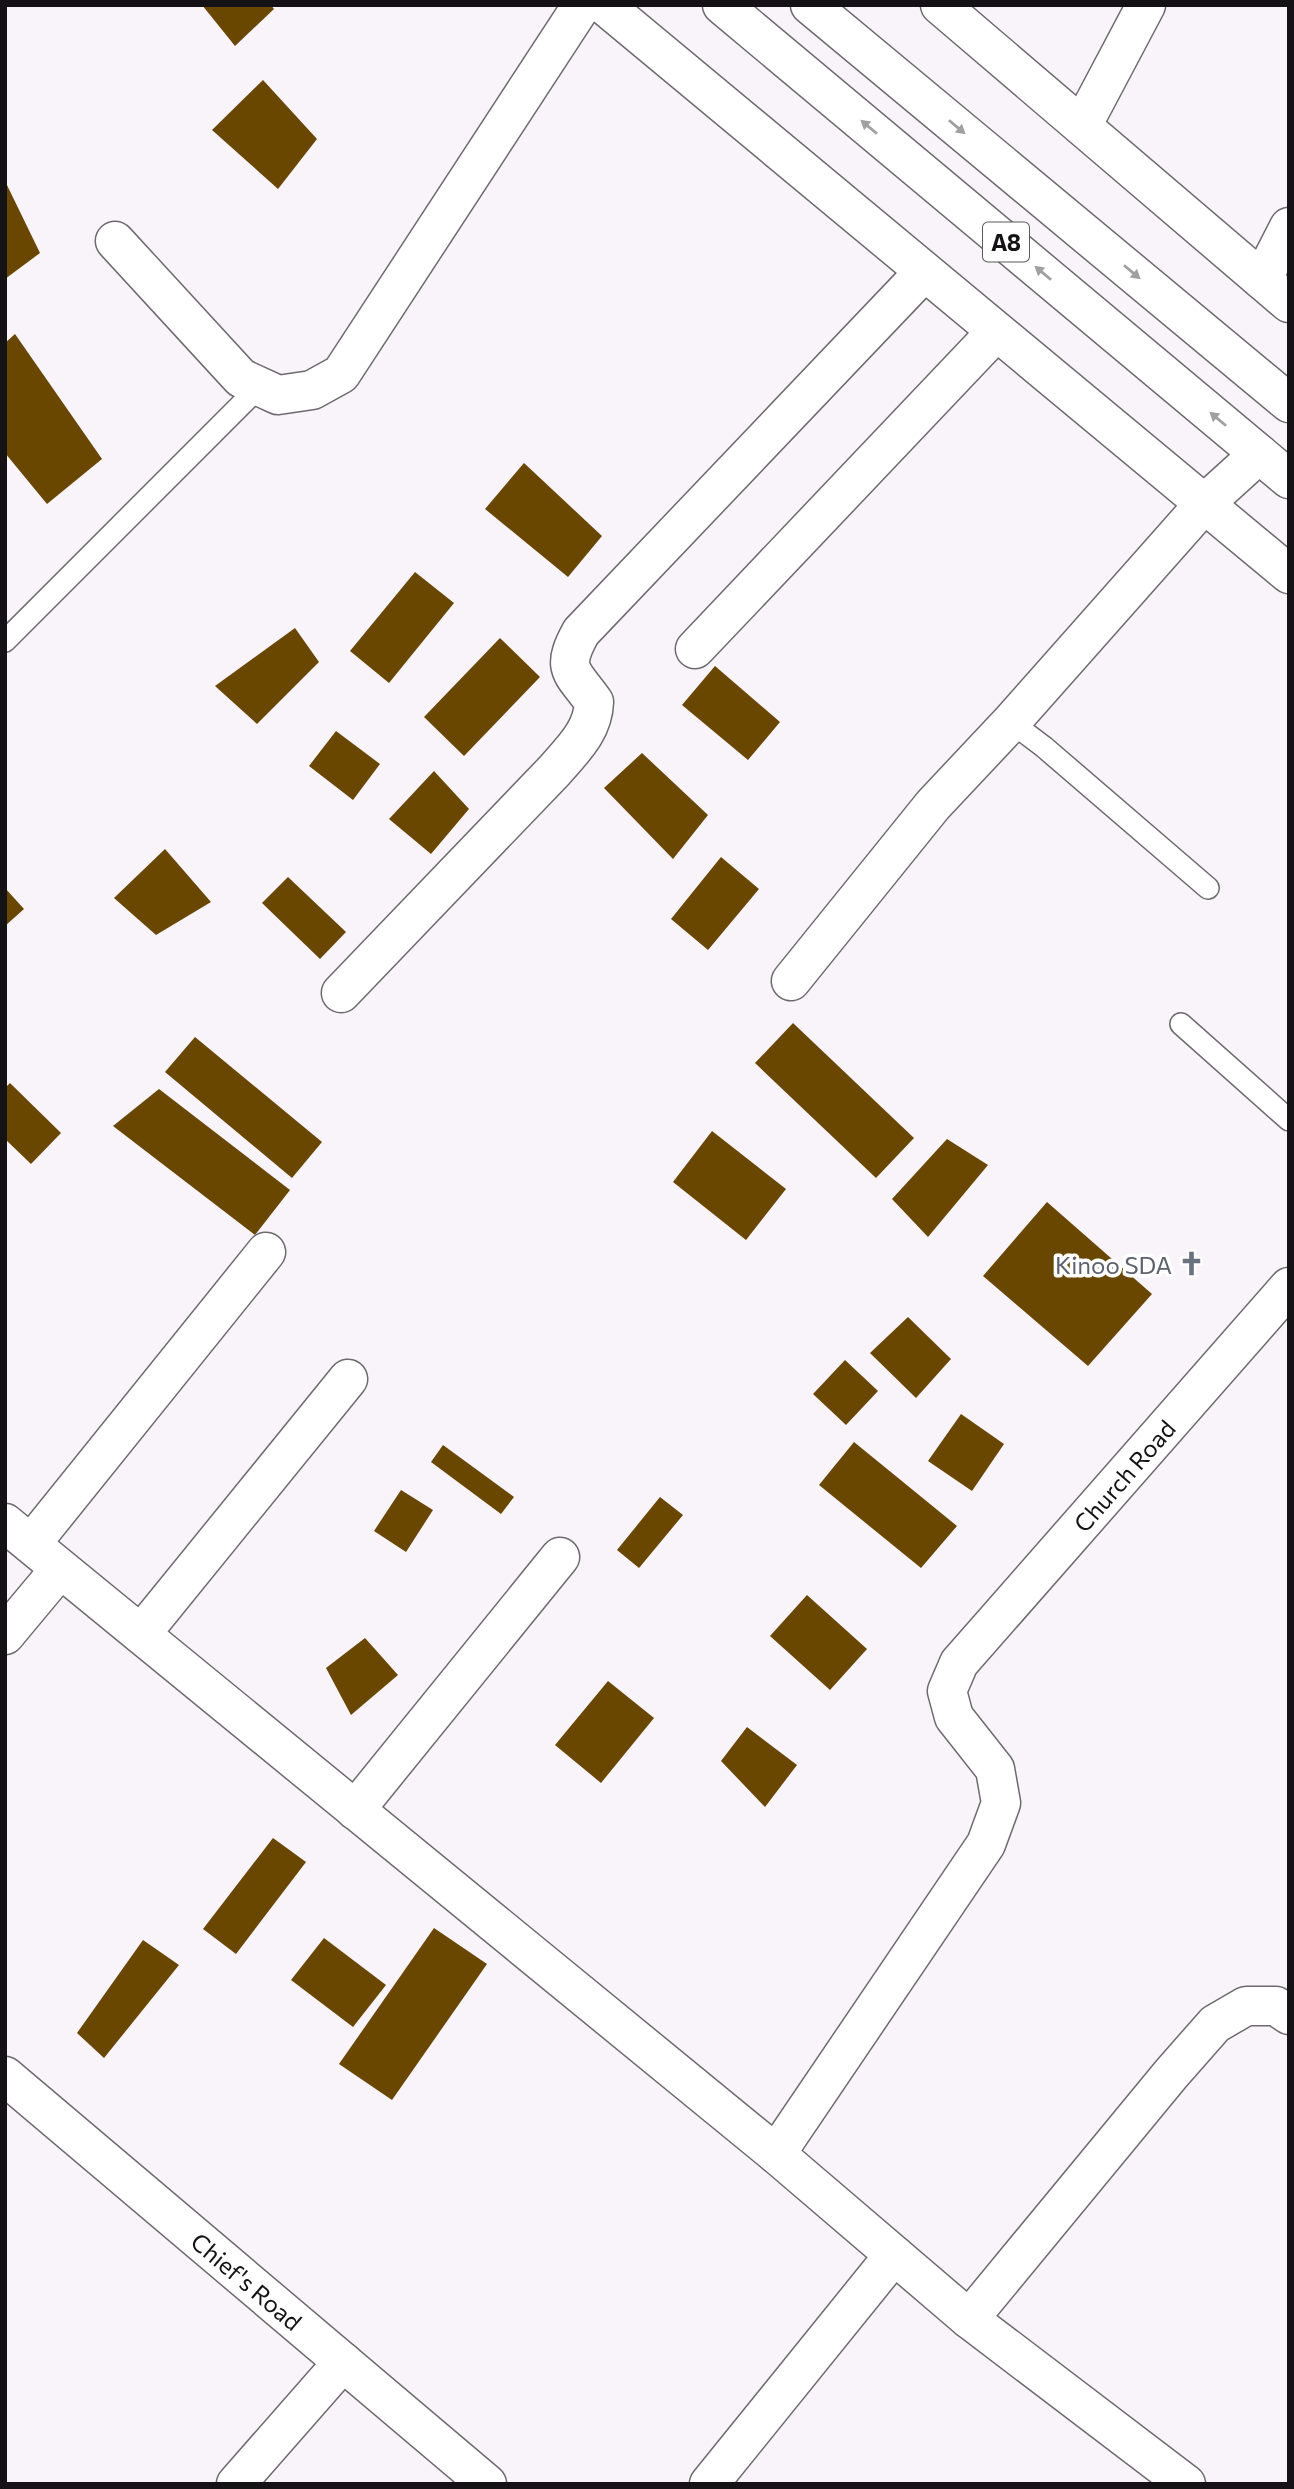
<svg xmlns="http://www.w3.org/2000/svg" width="1294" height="2489" font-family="Commissioner,sans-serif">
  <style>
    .building { fill: #694700 }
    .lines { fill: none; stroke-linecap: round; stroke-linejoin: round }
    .lane-casing { stroke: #6f6a70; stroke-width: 24 }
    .street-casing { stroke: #6f6a70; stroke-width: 41 }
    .highway-casing { stroke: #6f6a70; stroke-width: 41 }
    .lane { stroke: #fff; stroke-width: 21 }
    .street { stroke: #fff; stroke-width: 38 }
    .highway { stroke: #fff; stroke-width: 38 }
    .oneway { fill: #a1a0a1 }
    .labels { text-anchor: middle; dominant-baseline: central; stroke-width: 7; stroke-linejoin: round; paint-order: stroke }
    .shield { fill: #fff; stroke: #5a595a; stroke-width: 2 }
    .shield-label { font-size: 23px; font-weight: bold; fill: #141214 }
    .worship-label { font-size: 24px; fill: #5b616d; stroke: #fff; text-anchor: end }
    .street-label { font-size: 24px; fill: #141214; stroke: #fff }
  </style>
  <rect width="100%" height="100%" fill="#f9f3fa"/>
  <g class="building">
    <polygon points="202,5 271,5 274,9 235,46"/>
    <polygon points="263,80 317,139 278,189 212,130"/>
    <polygon points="5,181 40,253 5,279"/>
    <polygon points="15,334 102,459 47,504 5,453 5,343"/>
    <polygon points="524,463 602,536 568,577 485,509"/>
    <polygon points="415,572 454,603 389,683 350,651"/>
    <polygon points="295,628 319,662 257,724 215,686"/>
    <polygon points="500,638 540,677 464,756 424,717"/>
    <polygon points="715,666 780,722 748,760 682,705"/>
    <polygon points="336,731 380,764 353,800 309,766"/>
    <polygon points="642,753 708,815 673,859 604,788"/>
    <polygon points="434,771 469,809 431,854 389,819"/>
    <polygon points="165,849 211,902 156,935 114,898"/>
    <polygon points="721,857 759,889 708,950 671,919"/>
    <polygon points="288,877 346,932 320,959 262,903"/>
    <polygon points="5,888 24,909 5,926"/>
    <polygon points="793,1023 914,1138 876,1178 755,1063"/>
    <polygon points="195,1037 322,1142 292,1178 165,1072"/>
    <polygon points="10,1083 61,1133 31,1164 5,1139 5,1088"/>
    <polygon points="159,1089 290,1190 255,1235 113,1126"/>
    <polygon points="712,1131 786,1189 746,1240 673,1182"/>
    <polygon points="947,1139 988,1165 928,1237 892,1199"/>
    <polygon points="1047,1202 1152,1294 1088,1366 983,1276"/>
    <polygon points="908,1317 951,1359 916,1398 870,1353"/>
    <polygon points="845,1360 878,1391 846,1425 813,1394"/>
    <polygon points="961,1414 1004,1444 972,1491 928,1461"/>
    <polygon points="854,1442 957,1526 921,1568 819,1485"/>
    <polygon points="443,1445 514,1497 501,1514 431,1462"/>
    <polygon points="401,1490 433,1510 406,1552 374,1531"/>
    <polygon points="660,1497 683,1515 639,1568 617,1550"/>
    <polygon points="807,1595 867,1649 830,1690 770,1636"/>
    <polygon points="365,1638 398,1675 351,1715 326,1668"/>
    <polygon points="608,1681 654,1718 601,1783 555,1745"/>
    <polygon points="747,1727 797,1765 765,1807 721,1761"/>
    <polygon points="273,1838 306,1862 236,1954 203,1929"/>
    <polygon points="434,1928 487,1964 392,2100 339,2064"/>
    <polygon points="324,1938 386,1985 353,2027 291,1980"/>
    <polygon points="143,1940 179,1965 104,2058 77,2033"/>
  </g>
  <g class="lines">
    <defs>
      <g id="lane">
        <polyline points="5,641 259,387"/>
        <polyline points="1011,722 1044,747 1208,888"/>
        <polyline points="1181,1024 1289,1120"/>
      </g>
      <g id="street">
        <polyline points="604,5 1289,574"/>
        <polyline points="940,5 1289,303"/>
        <polyline points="1082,126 1146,5"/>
        <polyline points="115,241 241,378 278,395 312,390 341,374 582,5"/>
        <polyline points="1262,280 1289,227"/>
        <polyline points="695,649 996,332"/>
        <polyline points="791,981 933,805 1011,722 1205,503 1259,454"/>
        <path d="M 341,993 L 555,770 C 573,749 593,731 594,702 C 572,671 560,670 581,632 L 924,272"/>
        <polyline points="5,1523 776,2154 969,2319 1186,2484"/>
        <polyline points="31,1544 266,1252"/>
        <polyline points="141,1634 348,1379"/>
        <polyline points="5,1635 60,1569"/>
        <polyline points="355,1810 560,1557"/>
        <path id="s1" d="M 5,2076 L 487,2484"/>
        <path id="s2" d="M 776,2154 L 986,1844 L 1001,1803 L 995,1769 L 954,1717 L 947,1691 L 959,1663 L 1289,1287"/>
        <polyline points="969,2319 1171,2074 1215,2024 1246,2006 1276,2006 1289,2015"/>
        <polyline points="236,2484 343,2362"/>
        <polyline points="709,2484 894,2255"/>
      </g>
      <g id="highway">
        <polyline points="722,5 1289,479"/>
        <polyline points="810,5 1289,403"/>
      </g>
    </defs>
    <use href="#lane" class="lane-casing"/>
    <use href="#street" class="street-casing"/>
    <use href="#highway" class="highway-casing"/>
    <use href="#lane" class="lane"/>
    <use href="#street" class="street"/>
    <use href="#highway" class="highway"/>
  </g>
  <defs><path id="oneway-solid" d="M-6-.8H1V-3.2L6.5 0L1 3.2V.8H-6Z" transform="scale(1.75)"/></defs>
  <g class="oneway">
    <use href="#oneway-solid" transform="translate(869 127) rotate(-140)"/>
    <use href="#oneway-solid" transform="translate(957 127) rotate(40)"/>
    <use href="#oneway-solid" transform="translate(1132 272) rotate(40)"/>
    <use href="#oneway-solid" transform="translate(1043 273) rotate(-140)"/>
    <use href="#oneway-solid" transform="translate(1218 419) rotate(-140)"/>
  </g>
  <defs>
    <symbol id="church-bare" viewBox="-9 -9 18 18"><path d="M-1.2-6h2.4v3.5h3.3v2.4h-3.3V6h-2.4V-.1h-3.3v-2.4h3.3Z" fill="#6b7280" stroke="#fff" stroke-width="2.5" paint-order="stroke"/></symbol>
  </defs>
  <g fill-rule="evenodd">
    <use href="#church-bare" x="1174" y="1246" width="35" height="35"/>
  </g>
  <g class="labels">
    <rect class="shield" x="983" y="222.5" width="46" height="39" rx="5"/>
    <g class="shield-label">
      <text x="1006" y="242">A8</text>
    </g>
    <g class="worship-label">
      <text x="1172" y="1264">Kinoo SDA</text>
    </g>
    <g class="street-label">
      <text stroke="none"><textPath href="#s2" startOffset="826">Church Road</textPath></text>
      <text stroke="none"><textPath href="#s1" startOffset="317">Chief's Road</textPath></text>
    </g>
  </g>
  <rect width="1294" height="2489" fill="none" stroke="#141214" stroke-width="14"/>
</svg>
